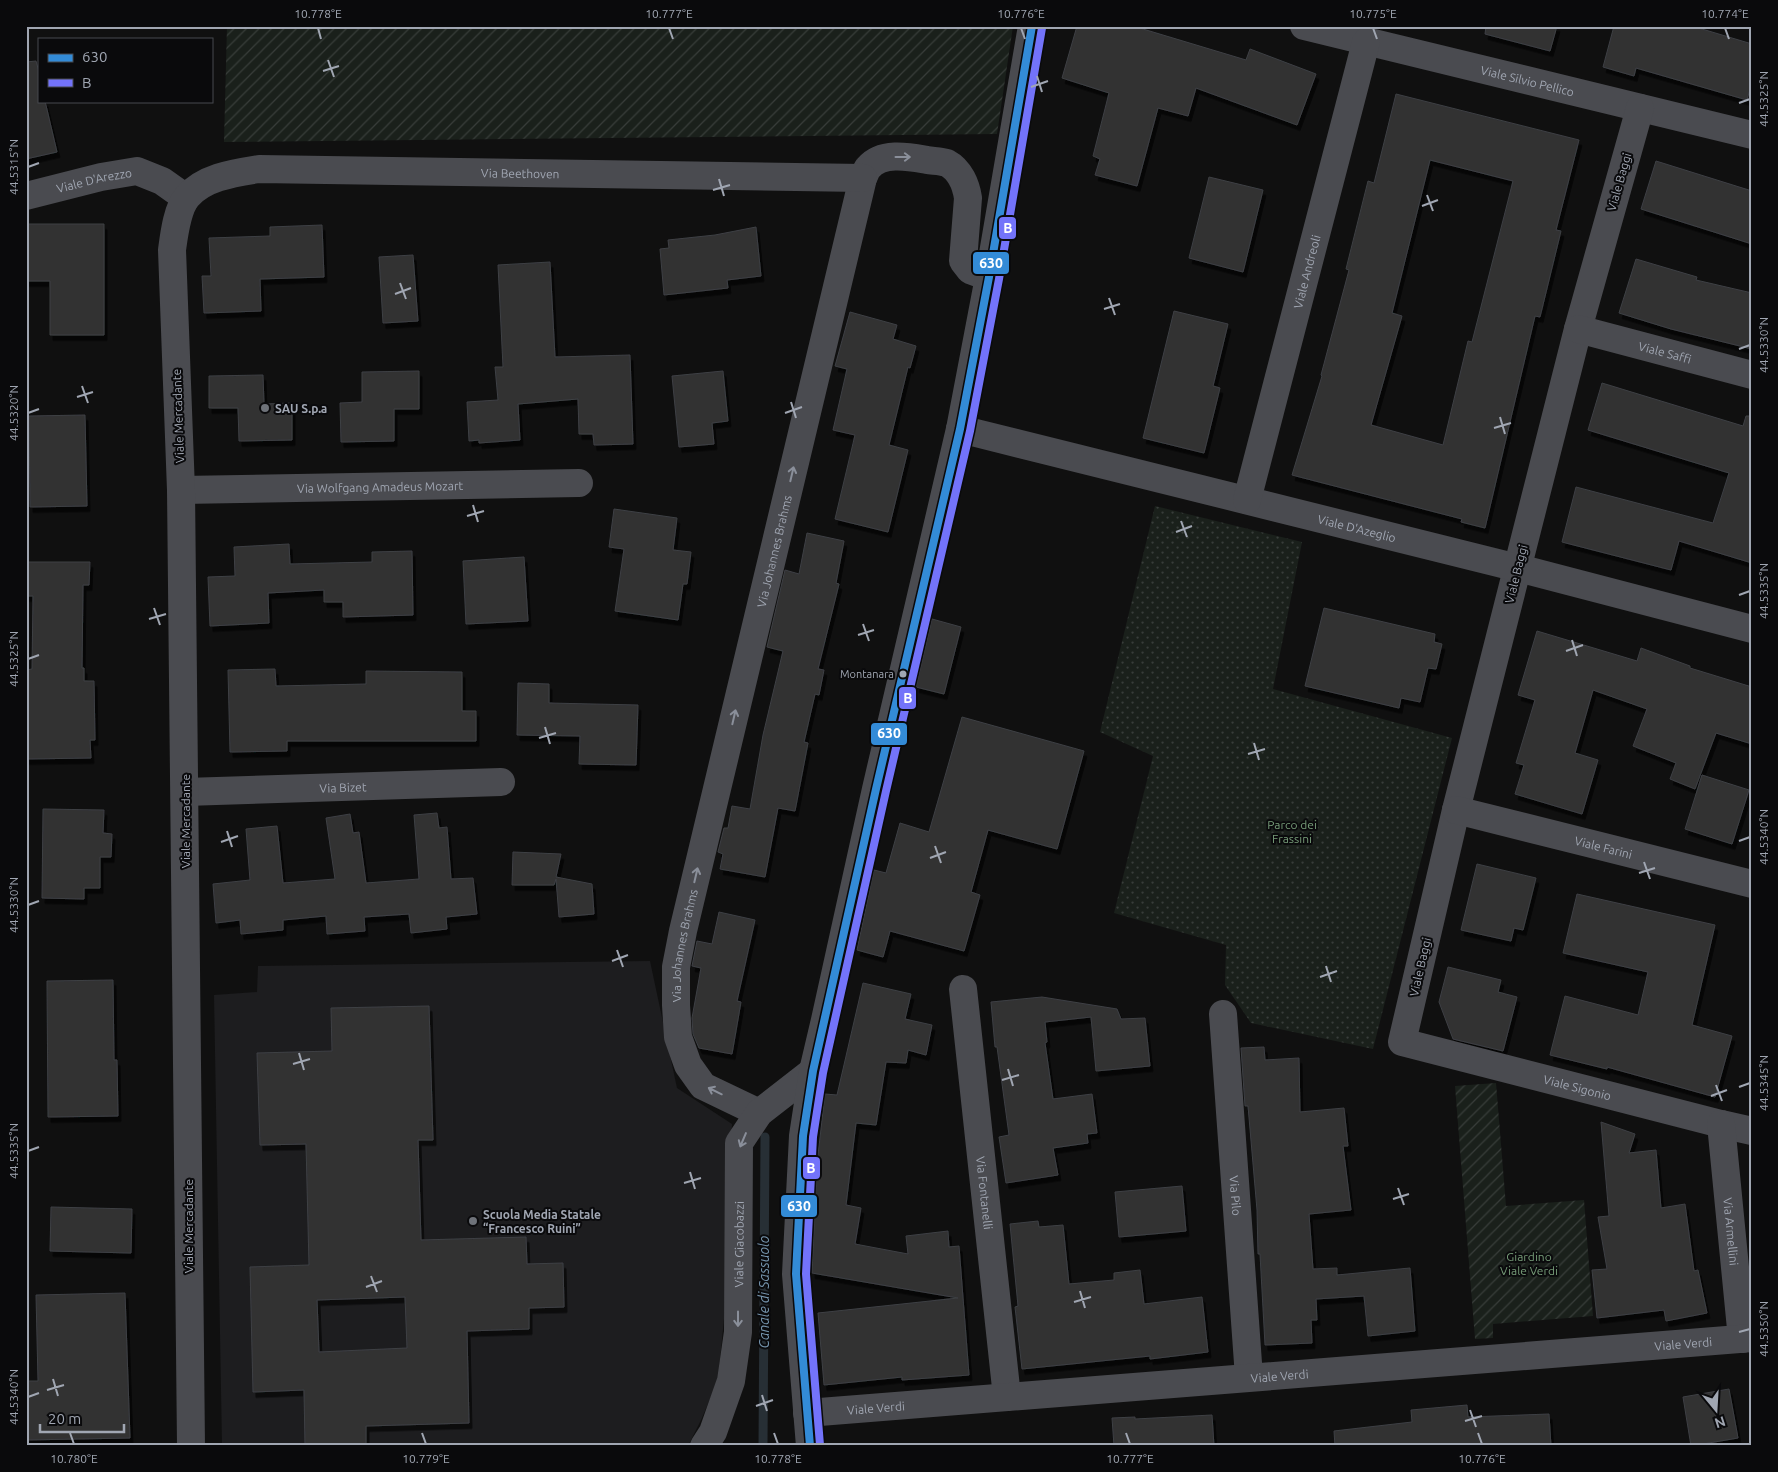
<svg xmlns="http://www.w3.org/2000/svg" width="1778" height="1472" font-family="Ubuntu,sans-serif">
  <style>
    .built { fill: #1d1d1f }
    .park { fill: url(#park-dots) }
    .garden { fill: url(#garden-furrows) }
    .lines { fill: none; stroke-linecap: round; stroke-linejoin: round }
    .stream { stroke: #272f35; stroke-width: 9 }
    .building { fill: #303033; stroke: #3e4044; fill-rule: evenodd; filter: url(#shadow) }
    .minor { stroke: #4a4b50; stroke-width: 28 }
    .bus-1-casing { stroke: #0a0a0c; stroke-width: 11 }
    .bus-2-casing { stroke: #0a0a0c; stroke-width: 11 }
    .bus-1 { stroke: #338bd7; stroke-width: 8 }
    .bus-2 { stroke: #7373fa; stroke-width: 8 }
    .oneway { stroke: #8a8f9a }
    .ticks { fill: none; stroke: #a0a6b2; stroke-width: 2 }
    .poi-dot { fill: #6e7279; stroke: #0a0a0c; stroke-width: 2 }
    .bus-dot { fill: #a0a6b2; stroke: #0a0a0c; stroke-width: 2 }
    .labels { text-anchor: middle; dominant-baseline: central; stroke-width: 4; stroke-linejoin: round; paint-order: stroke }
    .bus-label { font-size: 11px; fill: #a0a6b2; stroke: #0a0a0c; text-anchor: end }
    .street-label { font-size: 12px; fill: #a0a6b2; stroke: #0a0a0c }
    .poi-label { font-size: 12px; font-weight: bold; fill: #a0a6b2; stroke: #0a0a0c; text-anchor: start }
    .park-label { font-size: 12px; fill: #779d79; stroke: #0a0a0c }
    .water-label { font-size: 14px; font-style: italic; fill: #7695ae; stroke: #0a0a0c }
    .line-badge { stroke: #0a0a0c; stroke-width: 2 }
    .badge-label { font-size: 14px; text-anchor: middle; font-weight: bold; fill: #fff }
    .neatline { fill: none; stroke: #a0a6b2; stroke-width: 2 }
    .ticks-label { font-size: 12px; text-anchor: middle; fill: #a0a6b2 }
  </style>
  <defs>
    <pattern id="park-dots" width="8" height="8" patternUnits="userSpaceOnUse" patternTransform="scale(1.25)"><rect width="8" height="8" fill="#1a201b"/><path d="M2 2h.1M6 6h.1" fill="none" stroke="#383d3a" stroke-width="1.8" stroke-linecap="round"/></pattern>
    <pattern id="garden-furrows" width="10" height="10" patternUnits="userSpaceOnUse" patternTransform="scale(1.25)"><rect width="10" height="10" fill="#1a201b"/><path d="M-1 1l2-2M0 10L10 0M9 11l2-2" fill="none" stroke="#383d3a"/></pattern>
    <filter id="shadow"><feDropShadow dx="3" dy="5.5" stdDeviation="0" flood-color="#0009"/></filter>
  </defs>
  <rect width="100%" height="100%" fill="#101010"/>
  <polygon class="built" points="650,961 677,1088 732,1124 724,1319 718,1380 702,1418 688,1446 222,1446 214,995 257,992 258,966"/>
  <polygon class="park" points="1155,506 1302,542 1273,689 1452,738 1373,1049 1251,1023 1225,985 1226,945 1114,913 1153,756 1100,732"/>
  <g class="garden">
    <polygon points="227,26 1013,26 997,134 224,142"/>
    <polygon points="1496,1083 1506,1206 1584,1200 1593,1316 1493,1324 1493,1338 1475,1339 1455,1086"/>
  </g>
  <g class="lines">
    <polyline class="stream" points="763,1446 765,1137"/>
  </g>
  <g class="building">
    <polygon points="1077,26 1133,26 1246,60 1250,49 1316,74 1297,125 1196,88 1188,116 1158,108 1137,186 1095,175 1100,159 1093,156 1109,93 1062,78"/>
    <polygon points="1486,26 1557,26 1550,51 1485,34"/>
    <polygon points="1614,26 1692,26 1752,44 1752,82 1747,100 1636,68 1634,76 1603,67"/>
    <polygon points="36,61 39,72 39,101 45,101 57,152 26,159 26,62"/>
    <path d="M 1396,94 L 1579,140 L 1556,230 L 1561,231 L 1540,317 L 1535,316 L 1485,528 L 1461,522 L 1462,519 L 1292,475 L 1322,376 L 1321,375 L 1349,270 L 1346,269 L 1368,181 L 1374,183 ZM 1430,160 L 1513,181 L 1472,342 L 1468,341 L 1443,445 L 1371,425 L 1402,316 L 1392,313 Z"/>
    <polygon points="1656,161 1752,191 1752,244 1641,209"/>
    <polygon points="1209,177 1263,190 1243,272 1189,258"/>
    <polygon points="26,224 104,224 104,335 50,335 50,281 26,281"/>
    <polygon points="322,225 324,277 260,279 261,311 204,313 202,276 211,276 209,238 270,236 270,227"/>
    <polygon points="756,227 761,276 727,280 728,288 664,295 660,249 669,248 668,240 715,235"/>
    <polygon points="413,255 418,321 383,323 379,257"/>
    <polygon points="1636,259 1697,277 1696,280 1752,293 1752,349 1671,329 1619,313"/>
    <polygon points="550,262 555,357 630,355 633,444 594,445 593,434 579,434 578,399 518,404 520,440 479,443 479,440 469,441 467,402 498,400 495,367 503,367 498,265"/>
    <polygon points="1174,311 1228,324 1213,386 1220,388 1204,453 1143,438"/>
    <polygon points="850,312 897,325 893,339 916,346 910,368 908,367 889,445 908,450 888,532 835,519 855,435 833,430 847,369 835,366"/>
    <polygon points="419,371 419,409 394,409 394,441 341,442 340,403 362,402 362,372"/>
    <polygon points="723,371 728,421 712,423 714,444 679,447 672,376"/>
    <polygon points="263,375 264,404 292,403 292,440 239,441 238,408 209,408 209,376"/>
    <polygon points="1602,383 1743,426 1746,416 1752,416 1752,563 1679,541 1671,570 1562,542 1576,487 1713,523 1729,473 1588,430"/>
    <polygon points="85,415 87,506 30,507 29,416"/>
    <polygon points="614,509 677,518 673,550 691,552 687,584 683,584 678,620 615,611 624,549 609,547"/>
    <polygon points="807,533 844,541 836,583 839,584 818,669 824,670 819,695 815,694 804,742 808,743 795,811 778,808 765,877 720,869 723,854 718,852 724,828 728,828 732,806 750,809 763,735 783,651 767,647 785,570 799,574"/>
    <polygon points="289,544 290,564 372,562 372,552 412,551 413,615 343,617 343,602 324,602 324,590 268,593 269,623 210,626 208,577 235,576 234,547"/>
    <polygon points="524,557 528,621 466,624 463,561"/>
    <polygon points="26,562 90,562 89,585 83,585 82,668 84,668 84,681 94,681 95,740 90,740 91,758 26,759 26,670 32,669 33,596 26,596"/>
    <polygon points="1324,608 1435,634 1434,642 1442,644 1436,669 1428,668 1420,702 1401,698 1399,708 1305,686"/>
    <polygon points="932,619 961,627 944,694 916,687"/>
    <polygon points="1537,631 1637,661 1641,648 1690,666 1690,668 1752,687 1752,744 1716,733 1695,789 1670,779 1676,763 1633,746 1647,709 1593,690 1575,753 1598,760 1582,814 1515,794 1524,765 1516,763 1535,700 1518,695"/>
    <polygon points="275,669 276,686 366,684 366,671 462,672 462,711 476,711 476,741 287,741 287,751 230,752 228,670"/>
    <polygon points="518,683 549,684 549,703 638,705 636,765 579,764 580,736 517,735"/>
    <polygon points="962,717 1084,751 1057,849 988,830 971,892 980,895 964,951 890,931 883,957 857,950 874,870 886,873 900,823 929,832"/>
    <polygon points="1702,775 1749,790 1732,844 1685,829"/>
    <polygon points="43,809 104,810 103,833 112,834 111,857 100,857 100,888 84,888 84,899 42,898"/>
    <polygon points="437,813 439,828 447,827 451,879 473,878 477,914 446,917 447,929 411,933 409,914 364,917 365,931 327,934 326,916 283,920 283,930 241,934 240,920 216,923 213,884 250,880 246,829 277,826 283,883 335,879 326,818 350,814 353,833 359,832 366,883 419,879 414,815"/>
    <polygon points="513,852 561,854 556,877 592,884 594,914 559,917 556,879 554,885 512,885"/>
    <polygon points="1477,864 1536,878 1523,930 1514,928 1511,941 1461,930"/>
    <polygon points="1577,894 1715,925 1692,1025 1732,1036 1715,1097 1607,1067 1607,1069 1550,1055 1565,996 1638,1015 1648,972 1563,953"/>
    <polygon points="719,912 755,920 737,1001 741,1002 732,1054 699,1048 693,1034 692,1018 701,968 692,966 697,941 712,944"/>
    <polygon points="1448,967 1501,980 1498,992 1517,997 1503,1051 1453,1039 1439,1002"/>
    <polygon points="113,980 114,1060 117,1060 118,1116 48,1117 47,981"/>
    <polygon points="863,983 911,994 905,1019 932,1025 926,1055 908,1050 906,1063 886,1062 876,1125 856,1123 846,1205 861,1208 855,1244 908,1254 906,1236 948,1231 949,1247 959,1246 969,1375 902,1380 902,1377 824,1385 818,1313 958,1298 812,1273 817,1164 825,1094 837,1095"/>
    <polygon points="1042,997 1117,1009 1121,1019 1145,1018 1150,1066 1096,1071 1091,1017 1045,1022 1047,1042 1045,1043 1053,1099 1092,1094 1097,1133 1087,1134 1088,1143 1053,1148 1058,1175 1006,1183 999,1137 1009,1135 997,1047 995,1047 991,1002"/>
    <path d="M 429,1006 L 433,1140 L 418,1140 L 421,1240 L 526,1237 L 527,1264 L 563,1263 L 564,1307 L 529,1308 L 529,1329 L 467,1331 L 469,1423 L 366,1426 L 366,1446 L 305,1446 L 304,1390 L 253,1392 L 250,1267 L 309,1265 L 306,1144 L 260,1145 L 257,1053 L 332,1051 L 331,1008 ZM 405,1297 L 407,1348 L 319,1352 L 317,1300 Z"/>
    <polygon points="1264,1047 1265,1060 1299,1058 1300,1112 1344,1108 1348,1146 1343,1146 1351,1210 1309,1214 1313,1269 1337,1268 1337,1275 1410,1268 1415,1331 1368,1336 1364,1296 1316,1299 1317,1320 1311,1320 1312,1343 1265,1345 1260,1254 1258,1254 1257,1210 1248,1106 1245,1106 1241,1048"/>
    <polygon points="1601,1122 1635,1134 1629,1153 1656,1150 1661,1208 1685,1204 1694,1271 1698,1270 1707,1313 1666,1321 1664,1310 1597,1318 1592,1270 1607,1269 1598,1217 1609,1216"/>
    <polygon points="1182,1186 1186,1231 1119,1237 1115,1192"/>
    <polygon points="51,1207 132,1209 131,1253 50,1251"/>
    <polygon points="1038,1221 1039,1227 1063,1225 1069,1284 1114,1280 1114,1273 1140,1270 1144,1304 1202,1297 1208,1352 1150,1359 1150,1356 1022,1369 1015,1307 1018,1306 1010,1224"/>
    <polygon points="125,1293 130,1438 26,1440 26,1381 38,1381 36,1295"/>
    <polygon points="1729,1389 1738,1438 1691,1446 1683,1397"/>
    <polygon points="1467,1405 1468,1417 1549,1414 1551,1446 1335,1446 1334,1431 1412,1422 1411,1410"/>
    <polygon points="1212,1415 1214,1446 1114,1446 1112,1418 1135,1417 1135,1419"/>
  </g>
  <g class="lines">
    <g class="minor">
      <path id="s1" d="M 1304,26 L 1752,135"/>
      <path id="s2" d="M 1640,108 L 1578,329 L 1456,810 L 1402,1042 L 1721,1124 L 1752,1131"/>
      <path id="s3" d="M 26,196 L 101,177 L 137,171 L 162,181 L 186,198"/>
      <path id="s4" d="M 1578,329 L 1752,375"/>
      <path id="s5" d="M 960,429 L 1518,568 L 1752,629"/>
      <path id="s6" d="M 181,490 L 579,483"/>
      <path id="s7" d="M 1247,500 L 1366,42"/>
      <path id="s8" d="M 185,792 L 501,782"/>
      <path id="s9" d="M 1456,810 L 1752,884"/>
      <path id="s10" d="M 963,989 L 1007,1397"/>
      <path id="s11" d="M 1223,1014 L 1249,1377"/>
      <path id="s12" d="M 759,1113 L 703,1086 L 688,1065 L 678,1037 L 676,1005 L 676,967 L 683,931 L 863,178 C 865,175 866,170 868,168 C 882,151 910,157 927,160 C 933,161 941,161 947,163 C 960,170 966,185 968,198 L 963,261 L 970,270 L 989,277"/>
      <path id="s13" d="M 1721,1124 L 1742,1339"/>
      <path id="s14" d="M 807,1413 L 1752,1338"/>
      <path id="s15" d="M 191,1446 L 181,490 L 172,250 C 174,235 177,209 187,197 C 204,177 234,173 259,169 L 863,178"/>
      <path id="s16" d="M 704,1446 L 713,1432 L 731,1381 L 738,1332 L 739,1143 L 759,1113 L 813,1071"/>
      <polyline points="810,1446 796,1274 803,1136 813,1071 825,1020 876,789 960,429 989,277 1032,26"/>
    </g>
    <defs>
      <polyline id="bus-1" points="810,1446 796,1274 803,1136 813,1071 876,789 960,429 989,277 1032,26"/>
      <polyline id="bus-2" points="820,1445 806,1274 813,1137 823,1073 886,791 970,431 999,279 1042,28"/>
    </defs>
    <use href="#bus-1" class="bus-1-casing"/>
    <use href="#bus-2" class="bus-2-casing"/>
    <use href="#bus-1" class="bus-1"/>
    <use href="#bus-2" class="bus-2"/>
  </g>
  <defs><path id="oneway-shaft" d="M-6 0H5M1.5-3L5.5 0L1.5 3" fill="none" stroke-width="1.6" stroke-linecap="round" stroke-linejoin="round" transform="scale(1.25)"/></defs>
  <g class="oneway">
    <use href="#oneway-shaft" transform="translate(903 157)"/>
    <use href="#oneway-shaft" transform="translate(792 474) rotate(-77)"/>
    <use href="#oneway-shaft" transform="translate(734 717) rotate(-77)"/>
    <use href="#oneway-shaft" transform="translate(696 875) rotate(-77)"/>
    <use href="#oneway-shaft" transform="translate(715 1091) rotate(-154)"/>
    <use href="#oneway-shaft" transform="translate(743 1140) rotate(113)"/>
    <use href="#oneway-shaft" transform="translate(738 1319) rotate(90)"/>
  </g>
  <path class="ticks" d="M 318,28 L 321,39M 669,28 L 673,39M 1021,28 L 1025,39M 1373,28 L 1377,39M 1725,28 L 1729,39M 328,60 L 334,77M 323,71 L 339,66M 1037,76 L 1042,92M 1031,87 L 1048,81M 1739,103 L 1750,99M 28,167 L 39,163M 719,179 L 724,196M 713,190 L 730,185M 1427,195 L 1433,211M 1422,206 L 1438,200M 400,283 L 406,299M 395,294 L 411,288M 1109,298 L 1115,315M 1104,309 L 1120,304M 1739,349 L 1750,345M 82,386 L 88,403M 77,397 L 93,392M 791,402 L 796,418M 28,413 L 39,409M 785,413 L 802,407M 1500,417 L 1505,434M 1494,428 L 1511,423M 473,505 L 478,522M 467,516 L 484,511M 1181,521 L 1187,537M 1176,532 L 1192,526M 1739,595 L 1750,591M 154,608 L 160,625M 149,619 L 166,614M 863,624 L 869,641M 858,635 L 874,630M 1572,640 L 1577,656M 1566,651 L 1583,645M 28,659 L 39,655M 545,727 L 550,744M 539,738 L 556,733M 1254,743 L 1259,760M 1248,754 L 1265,749M 227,831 L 232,847M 1739,841 L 1750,837M 221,842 L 238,836M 935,846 L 941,863M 930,858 L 946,852M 1644,862 L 1650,879M 1639,873 L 1655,868M 28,905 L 39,901M 617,950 L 623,967M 612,961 L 628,955M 1326,966 L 1331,982M 1320,977 L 1337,971M 299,1053 L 304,1070M 293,1064 L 310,1059M 1008,1069 L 1013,1086M 1002,1080 L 1019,1075M 1716,1085 L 1722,1101M 1739,1087 L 1750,1083M 1711,1096 L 1727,1090M 28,1151 L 39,1147M 690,1172 L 695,1189M 684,1183 L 701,1178M 1398,1188 L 1404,1205M 1393,1199 L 1409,1194M 371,1276 L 377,1292M 366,1287 L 382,1281M 1080,1291 L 1085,1308M 1074,1302 L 1091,1297M 1739,1332 L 1750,1329M 53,1379 L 58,1396M 47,1390 L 64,1385M 762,1395 L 767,1411M 28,1397 L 39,1393M 756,1406 L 773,1400M 1470,1410 L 1476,1427M 1465,1421 L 1482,1416M 70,1433 L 74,1444M 422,1433 L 426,1444M 774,1433 L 778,1444M 1126,1433 L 1130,1444M 1478,1433 L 1482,1444"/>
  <g class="poi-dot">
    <circle cx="265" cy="408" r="5"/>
    <circle cx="473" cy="1221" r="5"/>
  </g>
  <circle class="bus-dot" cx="903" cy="674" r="4.5"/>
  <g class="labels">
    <g class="bus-label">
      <text x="894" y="674">Montanara</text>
    </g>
    <g class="street-label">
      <text stroke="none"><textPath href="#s1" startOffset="230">Viale Silvio Pellico</textPath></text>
      <text stroke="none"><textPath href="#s15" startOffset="1592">Via Beethoven</textPath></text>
      <text stroke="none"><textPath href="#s3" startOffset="70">Viale D'Arezzo</textPath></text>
      <text transform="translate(1619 182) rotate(-74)">Viale Baggi</text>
      <text stroke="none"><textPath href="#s7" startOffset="236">Viale Andreoli</textPath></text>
      <text stroke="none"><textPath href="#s4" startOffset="90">Viale Saffi</textPath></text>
      <text transform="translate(178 416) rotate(-92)">Viale Mercadante</text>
      <text stroke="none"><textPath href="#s6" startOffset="199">Via Wolfgang Amadeus Mozart</textPath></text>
      <text stroke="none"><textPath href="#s5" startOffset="409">Viale D'Azeglio</textPath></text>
      <text stroke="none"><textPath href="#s12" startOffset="615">Via Johannes Brahms</textPath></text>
      <text transform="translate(1516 574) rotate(-76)">Viale Baggi</text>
      <text stroke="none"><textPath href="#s8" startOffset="158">Via Bizet</textPath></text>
      <text transform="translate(185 821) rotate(-90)">Viale Mercadante</text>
      <text stroke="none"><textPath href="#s9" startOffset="152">Viale Farini</textPath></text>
      <text stroke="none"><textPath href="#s12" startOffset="210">Via Johannes Brahms</textPath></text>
      <text transform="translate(1420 967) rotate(-77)">Viale Baggi</text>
      <text stroke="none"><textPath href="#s2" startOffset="1145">Viale Sigonio</textPath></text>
      <text stroke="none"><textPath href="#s10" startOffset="205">Via Fontanelli</textPath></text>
      <text stroke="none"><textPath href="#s11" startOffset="182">Via Pilo</textPath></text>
      <text transform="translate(188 1226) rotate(-90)">Viale Mercadante</text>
      <text stroke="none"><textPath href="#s13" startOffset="108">Via Armellini</textPath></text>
      <text stroke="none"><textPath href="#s16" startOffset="208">Viale Giacobazzi</textPath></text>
      <text stroke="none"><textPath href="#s14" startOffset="879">Viale Verdi</textPath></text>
      <text stroke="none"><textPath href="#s14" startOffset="474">Viale Verdi</textPath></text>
      <text stroke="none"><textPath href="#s14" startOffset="69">Viale Verdi</textPath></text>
    </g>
    <g class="poi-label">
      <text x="275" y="408">SAU S.p.a</text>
      <text x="483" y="1214">Scuola Media Statale<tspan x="483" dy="14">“Francesco Ruini”</tspan></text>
    </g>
    <g class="park-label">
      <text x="1292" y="824">Parco dei<tspan x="1292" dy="14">Frassini</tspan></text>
      <text x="1529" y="1256">Giardino<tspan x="1529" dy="14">Viale Verdi</tspan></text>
    </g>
    <g class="water-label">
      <text transform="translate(764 1292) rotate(-90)">Canale di Sassuolo</text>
    </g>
  </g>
  <g class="line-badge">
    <rect x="998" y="216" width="19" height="24" rx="5" fill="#7373fa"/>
    <rect x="972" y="251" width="38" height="24" rx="5" fill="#338bd7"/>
    <rect x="898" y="686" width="19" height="24" rx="5" fill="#7373fa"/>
    <rect x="870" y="722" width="38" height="24" rx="5" fill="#338bd7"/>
    <rect x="802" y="1156" width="19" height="24" rx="5" fill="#7373fa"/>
    <rect x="780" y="1194" width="38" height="24" rx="5" fill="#338bd7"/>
  </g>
  <g class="badge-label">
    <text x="1008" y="233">B</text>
    <text x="991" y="268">630</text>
    <text x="908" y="703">B</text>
    <text x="889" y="738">630</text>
    <text x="811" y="1173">B</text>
    <text x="799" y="1211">630</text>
  </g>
  <rect width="1778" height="1472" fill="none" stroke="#0a0a0c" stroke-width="55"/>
  <rect x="38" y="38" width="175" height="65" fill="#0a0a0c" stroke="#46484e"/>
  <rect x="48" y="54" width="25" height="8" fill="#338bd7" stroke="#46484e"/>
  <text x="82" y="62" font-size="15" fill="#a0a6b2">630</text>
  <rect x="48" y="79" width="25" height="8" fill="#7373fa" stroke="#46484e"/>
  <text x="82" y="88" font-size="15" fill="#a0a6b2">B</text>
  <g transform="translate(1716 1410) rotate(162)" stroke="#0a0a0c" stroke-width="4" paint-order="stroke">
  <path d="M0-4L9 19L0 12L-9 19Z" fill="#a0a6b2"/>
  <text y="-8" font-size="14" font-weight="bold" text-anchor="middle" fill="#a0a6b2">N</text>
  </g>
  <path d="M40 1424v8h84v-8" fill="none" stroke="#a0a6b2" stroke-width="2.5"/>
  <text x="48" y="1424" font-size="15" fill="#a0a6b2" stroke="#0a0a0c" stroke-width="4" paint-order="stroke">20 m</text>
  <rect x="28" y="28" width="1722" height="1416" class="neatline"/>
  <g class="ticks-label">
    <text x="318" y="18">10.778°E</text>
    <text x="669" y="18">10.777°E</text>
    <text x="1021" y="18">10.776°E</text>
    <text x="1373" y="18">10.775°E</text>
    <text x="1725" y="18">10.774°E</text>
    <text transform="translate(1764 99) rotate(-90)" y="4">44.5325°N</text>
    <text transform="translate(14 167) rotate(-90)" y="4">44.5315°N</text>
    <text transform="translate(1764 345) rotate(-90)" y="4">44.5330°N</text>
    <text transform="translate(14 413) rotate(-90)" y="4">44.5320°N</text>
    <text transform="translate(1764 591) rotate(-90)" y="4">44.5335°N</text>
    <text transform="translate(14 659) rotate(-90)" y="4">44.5325°N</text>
    <text transform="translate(1764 837) rotate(-90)" y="4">44.5340°N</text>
    <text transform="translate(14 905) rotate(-90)" y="4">44.5330°N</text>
    <text transform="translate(1764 1083) rotate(-90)" y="4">44.5345°N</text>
    <text transform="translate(14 1151) rotate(-90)" y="4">44.5335°N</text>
    <text transform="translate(1764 1329) rotate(-90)" y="4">44.5350°N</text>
    <text transform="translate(14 1397) rotate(-90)" y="4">44.5340°N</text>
    <text x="74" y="1463">10.780°E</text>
    <text x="426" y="1463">10.779°E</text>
    <text x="778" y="1463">10.778°E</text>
    <text x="1130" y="1463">10.777°E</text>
    <text x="1482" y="1463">10.776°E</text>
  </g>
</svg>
